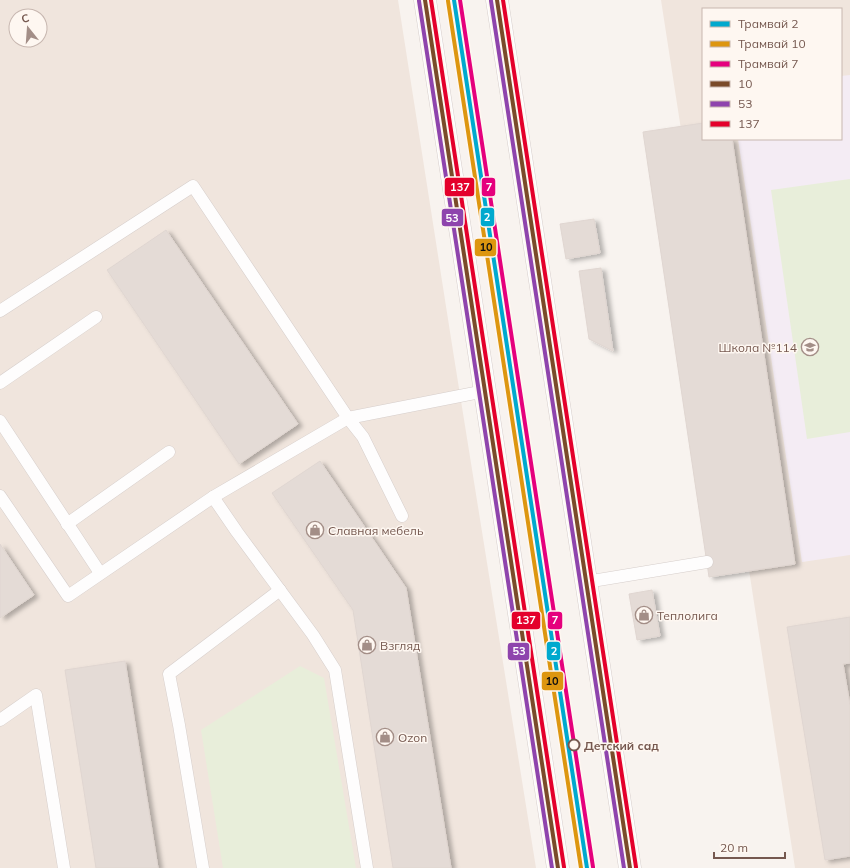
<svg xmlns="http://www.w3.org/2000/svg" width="850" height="868" font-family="Mulish,sans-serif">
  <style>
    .residential { fill: #f0e5dd; fill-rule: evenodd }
    .education { fill: #f4ecf4 }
    .green { fill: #e8eeda }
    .building { fill: #e4dbd6; stroke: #e0d6d1; filter: url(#shadow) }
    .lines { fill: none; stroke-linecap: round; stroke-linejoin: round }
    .lane-casing { stroke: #d6cecb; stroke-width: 13 }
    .secondary-casing { stroke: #d7cecb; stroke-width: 23 }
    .lane { stroke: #fefdfd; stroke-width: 12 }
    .secondary { stroke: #fefdfd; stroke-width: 22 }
    .bus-1-casing { stroke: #fef7f1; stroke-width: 7 }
    .bus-2-casing { stroke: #fef7f1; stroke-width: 7 }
    .bus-3-casing { stroke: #fef7f1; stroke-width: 7 }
    .bus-1 { stroke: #7a4b2a; stroke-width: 4 }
    .bus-2 { stroke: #8e44ad; stroke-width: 4 }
    .bus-3 { stroke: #e4002b; stroke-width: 4 }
    .tram-1-casing { stroke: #fef7f1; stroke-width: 7 }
    .tram-2-casing { stroke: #fef7f1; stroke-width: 7 }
    .tram-3-casing { stroke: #fef7f1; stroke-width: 7 }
    .tram-1 { stroke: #00a9ce; stroke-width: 4 }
    .tram-2 { stroke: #dd9610; stroke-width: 4 }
    .tram-3 { stroke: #e5007d; stroke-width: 4 }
    .stop-dot { fill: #fef7f1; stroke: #75584f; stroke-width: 2 }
    .labels { text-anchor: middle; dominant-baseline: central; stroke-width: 3; stroke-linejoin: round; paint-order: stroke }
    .poi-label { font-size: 12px; fill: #75584f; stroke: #fef7f1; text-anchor: start }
    .stop-label { font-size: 12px; font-weight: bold; fill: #75584f; stroke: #fef7f1; text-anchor: start }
    .line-badge { stroke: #fef7f1; stroke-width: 1.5 }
    .badge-label { font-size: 11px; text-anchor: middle; font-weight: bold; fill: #fff }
    .pale-badge-label { font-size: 11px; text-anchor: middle; font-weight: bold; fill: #111 }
  </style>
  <defs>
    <filter id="shadow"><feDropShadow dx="4.5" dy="2.5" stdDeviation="2" flood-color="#0004"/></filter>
  </defs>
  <rect width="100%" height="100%" fill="#f8f3ef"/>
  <g class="residential">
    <path d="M 0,0 L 398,0 L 453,351 L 536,868 L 0,868 ZM 16,16 L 40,16 L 40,40 L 16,40 Z"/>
    <path d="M 661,0 L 850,0 L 850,868 L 795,868 ZM 703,9 L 841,9 L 841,139 L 703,139 Z"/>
  </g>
  <polygon class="education" points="850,75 850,555 802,562 738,139 841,139 841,76"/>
  <g class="green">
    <polygon points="850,179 850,432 807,439 771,190"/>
    <polygon points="300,666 324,678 356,868 223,868 201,730"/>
  </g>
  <g class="building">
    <polygon points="703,123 703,139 732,139 795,564 709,577 643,132"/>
    <polygon points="594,219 600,253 566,259 560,224"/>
    <polygon points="166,230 298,424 239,464 107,270"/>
    <polygon points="601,268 613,351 589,339 579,271"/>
    <polygon points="320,461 406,588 451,868 393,868 353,610 272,493"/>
    <polygon points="0,544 34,595 0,618"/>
    <polygon points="652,590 660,636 637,640 629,594"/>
    <polygon points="850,617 850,663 843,664 850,705 850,856 825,860 787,627"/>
    <polygon points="125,661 158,868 96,868 65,670"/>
  </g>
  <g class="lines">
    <defs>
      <g id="lane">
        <polyline points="0,311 193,186 348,418 363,437 402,516"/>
        <polyline points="0,383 96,317"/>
        <polyline points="0,421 100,573"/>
        <polyline points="0,496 68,596 213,497 348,418 485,391"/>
        <polyline points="213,497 237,532 313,635 335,670 367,868"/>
        <polyline points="67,524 169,452"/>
        <polyline points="586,582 707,562"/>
        <polyline points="0,720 36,695 64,868"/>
        <polyline points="203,868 179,725 169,674 280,590"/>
      </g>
      <g id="secondary">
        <polyline points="425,0 558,868"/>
        <polyline points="497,0 630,868"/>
      </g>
    </defs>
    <use href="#lane" class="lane-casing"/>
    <use href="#secondary" class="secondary-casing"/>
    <use href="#lane" class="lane"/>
    <use href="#secondary" class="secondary"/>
    <defs>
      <g id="bus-1">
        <polyline points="425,0 558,868"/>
        <polyline points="497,0 630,868"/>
      </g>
      <g id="bus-2">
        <polyline points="419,1 552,868"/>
        <polyline points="491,1 624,868"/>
      </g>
      <g id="bus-3">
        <polyline points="431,0 564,867"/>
        <polyline points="503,0 636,867"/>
      </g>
    </defs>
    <use href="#bus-1" class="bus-1-casing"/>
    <use href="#bus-2" class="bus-2-casing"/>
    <use href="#bus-3" class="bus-3-casing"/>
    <use href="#bus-1" class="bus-1"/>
    <use href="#bus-2" class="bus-2"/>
    <use href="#bus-3" class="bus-3"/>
    <defs>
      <polyline id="tram-1" points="454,0 587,868"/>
      <polyline id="tram-2" points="448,1 581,868"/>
      <polyline id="tram-3" points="460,0 593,867"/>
    </defs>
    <use href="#tram-1" class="tram-1-casing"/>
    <use href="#tram-2" class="tram-2-casing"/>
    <use href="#tram-3" class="tram-3-casing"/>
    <use href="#tram-1" class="tram-1"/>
    <use href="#tram-2" class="tram-2"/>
    <use href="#tram-3" class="tram-3"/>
  </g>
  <defs>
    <symbol id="school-ring" viewBox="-11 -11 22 22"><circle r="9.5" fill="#fef7f1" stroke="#a38e87" stroke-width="1.5"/><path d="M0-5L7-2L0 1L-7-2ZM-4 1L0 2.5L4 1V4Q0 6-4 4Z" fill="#a38e87"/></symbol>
    <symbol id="shop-ring" viewBox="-11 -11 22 22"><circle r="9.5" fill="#fef7f1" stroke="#a38e87" stroke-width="1.5"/><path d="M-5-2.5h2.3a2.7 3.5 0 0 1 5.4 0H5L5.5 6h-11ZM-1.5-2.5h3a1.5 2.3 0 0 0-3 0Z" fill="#a38e87"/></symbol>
  </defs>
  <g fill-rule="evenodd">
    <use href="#school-ring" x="800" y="337" width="20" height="20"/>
    <use href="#shop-ring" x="305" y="520" width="20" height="20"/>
    <use href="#shop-ring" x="634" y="605" width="20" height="20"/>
    <use href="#shop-ring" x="357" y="635" width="20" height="20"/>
    <use href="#shop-ring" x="375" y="727" width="20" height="20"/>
  </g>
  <circle class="stop-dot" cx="574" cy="745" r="5.5"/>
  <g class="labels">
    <g class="poi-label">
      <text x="797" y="347" text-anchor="end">Школа №114</text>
      <text x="328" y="530">Славная мебель</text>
      <text x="657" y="615">Теплолига</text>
      <text x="380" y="645">Взгляд</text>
      <text x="398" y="737">Ozon</text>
    </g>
    <g class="stop-label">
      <text x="584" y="745">Детский сад</text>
    </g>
  </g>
  <g class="line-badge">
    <rect x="444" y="177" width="31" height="20" rx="4" fill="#e4002b"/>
    <rect x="481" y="177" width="15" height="20" rx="4" fill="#e5007d"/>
    <rect x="480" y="207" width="15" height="20" rx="4" fill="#00a9ce"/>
    <rect x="441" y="208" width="23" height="19" rx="4" fill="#8e44ad"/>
    <rect x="474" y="238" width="23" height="19" rx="4" fill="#dd9610"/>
    <rect x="511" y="611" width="30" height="19" rx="4" fill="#e4002b"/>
    <rect x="547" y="611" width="16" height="19" rx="4" fill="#e5007d"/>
    <rect x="546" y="641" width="15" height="20" rx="4" fill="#00a9ce"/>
    <rect x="507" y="642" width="23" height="19" rx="4" fill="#8e44ad"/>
    <rect x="541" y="671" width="23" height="20" rx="4" fill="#dd9610"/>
  </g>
  <g class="badge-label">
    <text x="460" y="191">137</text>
    <text x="489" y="191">7</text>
    <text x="487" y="221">2</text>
    <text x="452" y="222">53</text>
    <text x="526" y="624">137</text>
    <text x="555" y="624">7</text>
    <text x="554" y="655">2</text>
    <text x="519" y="655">53</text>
  </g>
  <g class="pale-badge-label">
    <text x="486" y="251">10</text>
    <text x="552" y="685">10</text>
  </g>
  <rect x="702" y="8" width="140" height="132" fill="#fef7f1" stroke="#c7b7b0"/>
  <rect x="710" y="21" width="20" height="6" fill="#00a9ce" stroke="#c7b7b0"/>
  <text x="738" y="28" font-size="12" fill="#75584f">Трамвай 2</text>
  <rect x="710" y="41" width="20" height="6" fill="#dd9610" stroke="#c7b7b0"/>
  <text x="738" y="48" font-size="12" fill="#75584f">Трамвай 10</text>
  <rect x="710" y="61" width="20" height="6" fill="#e5007d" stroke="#c7b7b0"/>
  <text x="738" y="68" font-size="12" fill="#75584f">Трамвай 7</text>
  <rect x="710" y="81" width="20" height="6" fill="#7a4b2a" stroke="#c7b7b0"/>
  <text x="738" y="88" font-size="12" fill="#75584f">10</text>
  <rect x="710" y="101" width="20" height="6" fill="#8e44ad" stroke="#c7b7b0"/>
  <text x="738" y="108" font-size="12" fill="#75584f">53</text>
  <rect x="710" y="121" width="20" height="6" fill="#e4002b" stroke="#c7b7b0"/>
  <text x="738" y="128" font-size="12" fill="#75584f">137</text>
  <g transform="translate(28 28) rotate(343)"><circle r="19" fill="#fef7f1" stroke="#c7b7b0"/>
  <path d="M0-3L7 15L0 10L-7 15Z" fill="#a38e87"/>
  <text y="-6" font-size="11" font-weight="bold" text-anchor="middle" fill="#75584f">С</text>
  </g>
  <path d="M714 852v6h71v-6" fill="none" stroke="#75584f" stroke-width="2"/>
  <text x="720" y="852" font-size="12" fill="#75584f" stroke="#fef7f1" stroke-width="3" paint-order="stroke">20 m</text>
</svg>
